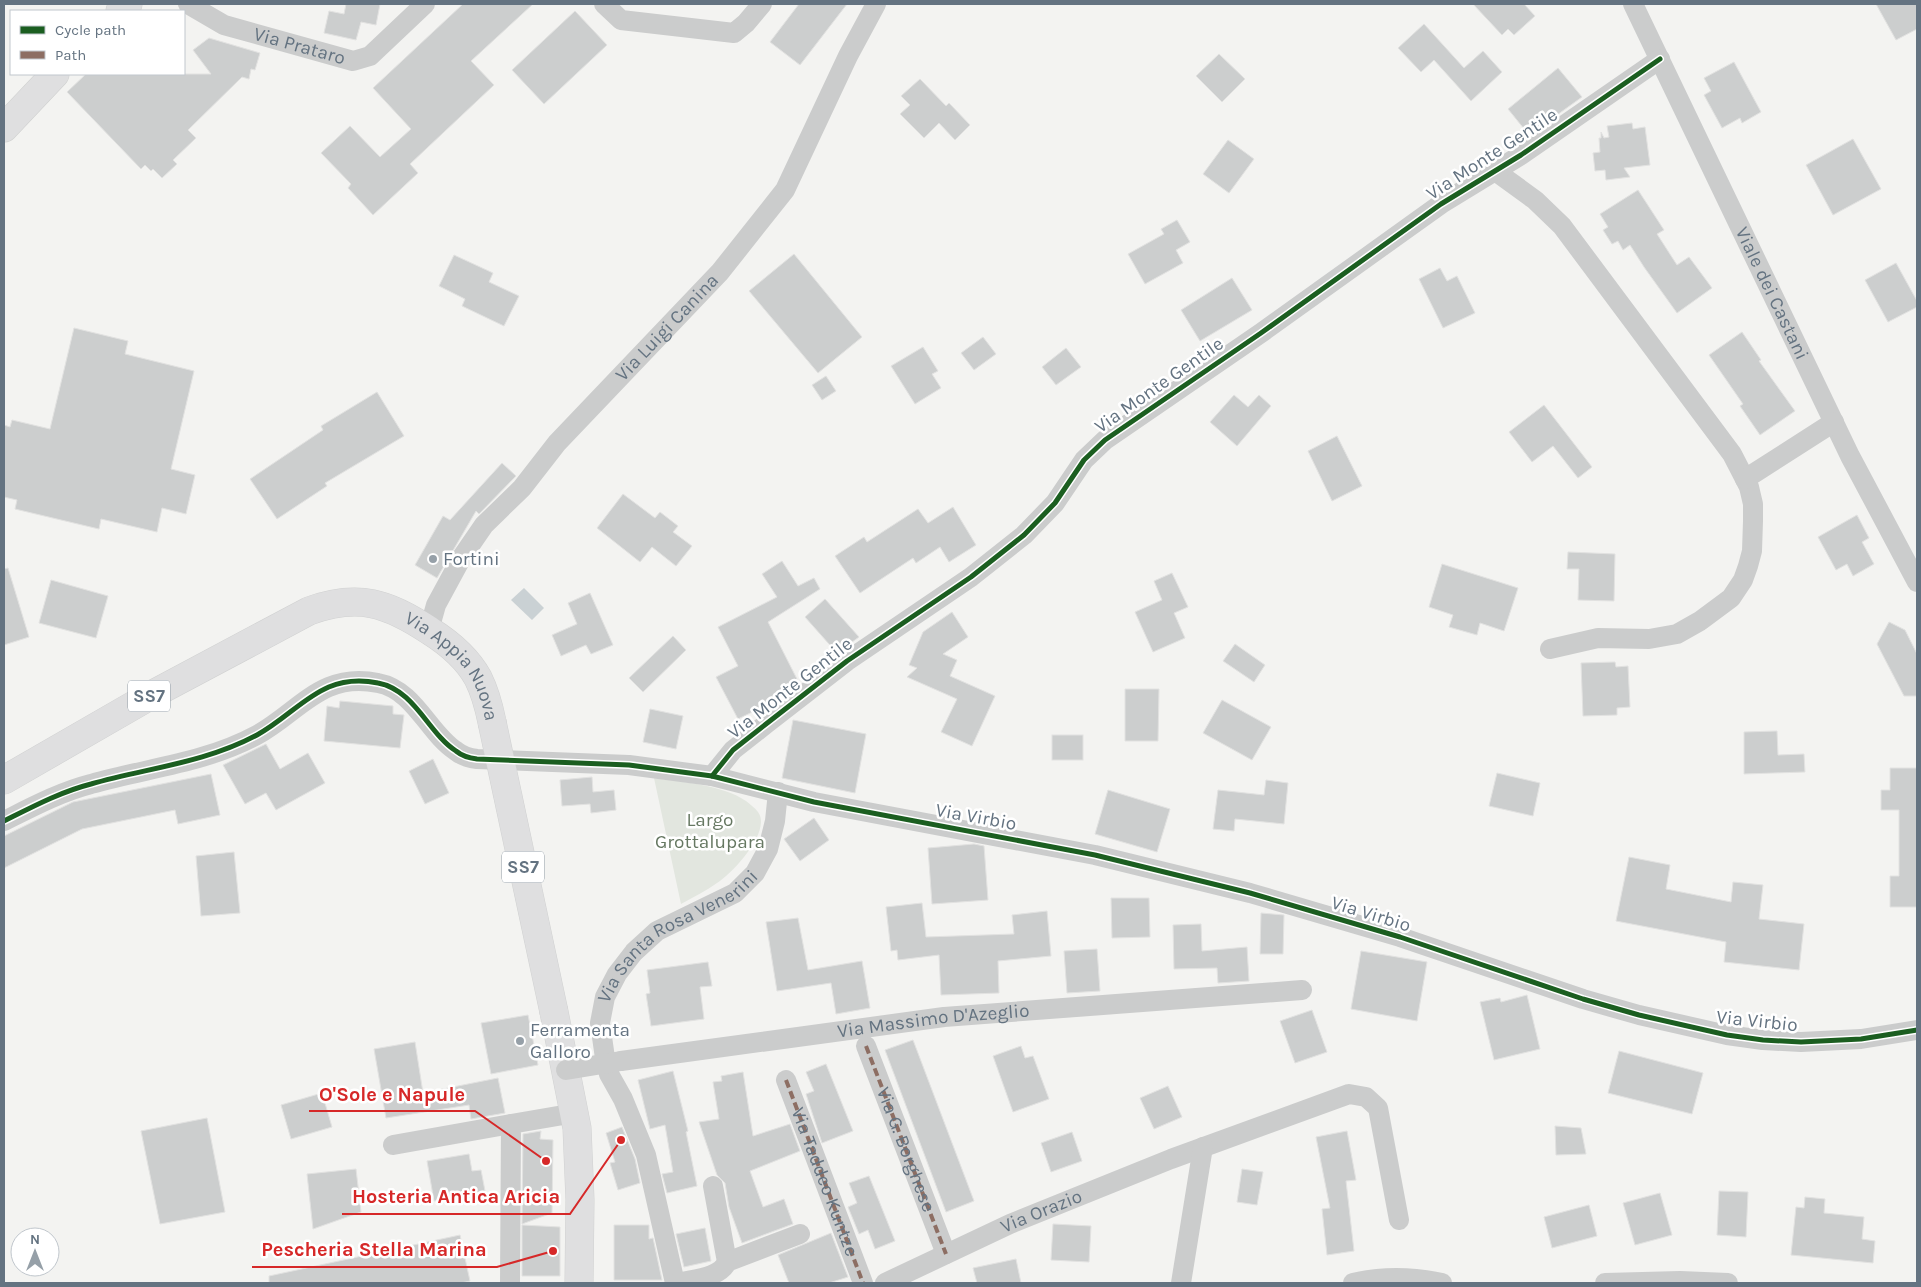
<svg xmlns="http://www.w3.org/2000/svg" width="1921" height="1287" font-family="Karla,sans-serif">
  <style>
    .green { fill: #e2e6df }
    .water { fill: #cad1d4 }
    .building { fill: #cccece; stroke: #e2e2e1 }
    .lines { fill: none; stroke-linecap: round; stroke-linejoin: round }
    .secondary-casing { stroke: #d0d1d0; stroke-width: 29 }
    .primary-casing { stroke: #d0d1d1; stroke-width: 29 }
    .street { stroke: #cbcccc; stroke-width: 20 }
    .secondary { stroke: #dfdfe0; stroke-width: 28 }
    .primary { stroke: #dfdfe0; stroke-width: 28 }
    .primary-bridge-casing { stroke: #d0d1d1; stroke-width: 29; stroke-linecap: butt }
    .street-bridge { stroke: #cbcccc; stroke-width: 20 }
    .primary-bridge { stroke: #dfdfe0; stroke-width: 28 }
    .quiet { stroke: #8d6e63; stroke-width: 4; stroke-dasharray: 8 4; stroke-linecap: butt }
    .cycleway-casing { stroke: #fff; stroke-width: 8 }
    .cycleway { stroke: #1b5e20; stroke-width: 5 }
    .poi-dot { fill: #96a0a8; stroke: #fff; stroke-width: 2 }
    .labels { text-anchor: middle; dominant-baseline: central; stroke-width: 5; stroke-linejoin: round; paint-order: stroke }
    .shield { fill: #fff; stroke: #929da7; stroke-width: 1 }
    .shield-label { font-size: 18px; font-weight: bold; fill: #647381 }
    .street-label { font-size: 19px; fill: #647381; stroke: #fff }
    .poi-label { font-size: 19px; fill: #647381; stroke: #fff; text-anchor: start }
    .park-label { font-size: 19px; fill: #667862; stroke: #fff }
    .leader { fill: none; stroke: #d62828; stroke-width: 2 }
    .callout-dot { fill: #d62828; stroke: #fff; stroke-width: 2 }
    .callout-label { font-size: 20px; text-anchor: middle; font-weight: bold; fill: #d62828; stroke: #fff; stroke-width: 5; stroke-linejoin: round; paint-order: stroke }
  </style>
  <rect width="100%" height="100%" fill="#f3f3f1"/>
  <path class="green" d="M 654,778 C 682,782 723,785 746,801 C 750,804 755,808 758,812 C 772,831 733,873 717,883 C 706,891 693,897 681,904 Z"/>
  <polygon class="water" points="524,588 544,608 532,620 511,600"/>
  <g class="building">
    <polygon points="346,4 380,4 376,25 361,22 356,40 324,33 329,11 344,14"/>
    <polygon points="463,4 533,4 471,61 494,85 410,164 418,173 373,215 348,188 351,184 321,153 350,126 380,157 411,129 373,88"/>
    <polygon points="799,4 847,4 800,65 770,42"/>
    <polygon points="1473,4 1524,4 1535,16 1514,35 1508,29 1502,35"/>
    <polygon points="1876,4 1917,4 1917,29 1896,40"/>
    <polygon points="575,11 607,45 544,104 512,70"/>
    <polygon points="1424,24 1464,68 1483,51 1502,72 1471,101 1434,60 1421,72 1398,48"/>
    <polygon points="209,38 260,53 255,70 251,69 249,79 242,77 188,130 196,138 173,160 177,164 162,178 153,169 151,171 145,165 141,169 67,92 86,74 211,74 193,50"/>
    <polygon points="1219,54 1245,79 1222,102 1196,76"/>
    <polygon points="1734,62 1761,112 1742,123 1740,118 1722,128 1704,95 1711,91 1704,78"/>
    <polygon points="1558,68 1582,97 1529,135 1508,109"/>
    <polygon points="920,79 946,106 949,103 970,125 955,140 939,123 924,138 900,114 910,105 901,96"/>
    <polygon points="1632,123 1633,129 1645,127 1650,165 1624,168 1630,177 1606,180 1605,170 1595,171 1593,153 1600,152 1599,138 1601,138 1601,132 1604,138 1609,137 1607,126"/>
    <polygon points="1853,139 1881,189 1833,215 1806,165"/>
    <polygon points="1228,140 1254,159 1229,193 1203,174"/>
    <polygon points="1638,190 1664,230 1657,234 1677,265 1689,257 1712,288 1677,313 1644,267 1630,245 1623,250 1618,241 1612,244 1603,230 1608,227 1600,214"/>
    <polygon points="1177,220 1190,242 1176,250 1183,263 1145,284 1128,254 1164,234 1161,229"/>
    <polygon points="794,254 862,337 818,373 749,291"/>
    <polygon points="454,255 493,273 489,282 519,296 504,326 462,306 465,299 439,286"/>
    <polygon points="1896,263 1917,301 1917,307 1888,322 1865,280"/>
    <polygon points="1440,268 1447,281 1457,276 1475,313 1443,328 1419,279"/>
    <polygon points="1232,278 1252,310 1200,341 1181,310"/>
    <polygon points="74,328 128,341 125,354 194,371 171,469 195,475 186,514 162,508 157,532 101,519 99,529 15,509 17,500 4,497 4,425 10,427 12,420 50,429"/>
    <polygon points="1742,332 1761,360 1759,361 1795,411 1760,435 1740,406 1743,404 1709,355"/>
    <polygon points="983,337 996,354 974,370 961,353"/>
    <polygon points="923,347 938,371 932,374 941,388 915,404 891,366"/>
    <polygon points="1066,348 1081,367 1056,385 1042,367"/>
    <polygon points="826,376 836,391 822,400 812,385"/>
    <polygon points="377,392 404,436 325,483 327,486 277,519 250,479 323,430 321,426"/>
    <polygon points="1234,395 1248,407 1259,395 1271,406 1237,446 1210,422"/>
    <polygon points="1544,405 1592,467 1578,478 1553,446 1532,462 1509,432"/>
    <polygon points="1337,436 1362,486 1332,501 1308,451"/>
    <polygon points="502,463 516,476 479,514 476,511 437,578 415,565 443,516 450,520"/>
    <polygon points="623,494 655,518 660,512 678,526 673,532 692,546 676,566 652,547 640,562 597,528"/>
    <polygon points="953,507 976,545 949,562 940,547 916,563 913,558 860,593 835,556 864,537 867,542 918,509 928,523"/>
    <polygon points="1857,515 1869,538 1862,542 1874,564 1853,576 1847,564 1836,570 1818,537"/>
    <polygon points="1568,552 1615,554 1614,601 1578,600 1579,569 1567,569"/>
    <polygon points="782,561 798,586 814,578 820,589 768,622 799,683 781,698 738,719 716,677 738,666 718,627 777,597 762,574"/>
    <polygon points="1442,564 1518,588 1504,631 1480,623 1477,635 1449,627 1453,615 1429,607"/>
    <polygon points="8,568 29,637 4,645 4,569"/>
    <polygon points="1172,573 1188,607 1174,613 1185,638 1153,652 1135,612 1162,600 1154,581"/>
    <polygon points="51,580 108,596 96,638 39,623"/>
    <polygon points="590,593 613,645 591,654 586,645 561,656 552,635 577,624 568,603"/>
    <polygon points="825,599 859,637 837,653 805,617"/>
    <polygon points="952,612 968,637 943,654 957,660 950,676 995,696 972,746 941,732 957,699 907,677 917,668 909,665 923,632"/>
    <polygon points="1889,622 1905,630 1917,654 1917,696 1904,696 1877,644"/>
    <polygon points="673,636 686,650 643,692 629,678"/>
    <polygon points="1235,644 1265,665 1254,682 1223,661"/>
    <polygon points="1615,662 1616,667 1628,666 1630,707 1617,708 1617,715 1583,716 1581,663"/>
    <polygon points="1125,689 1159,689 1158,741 1125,741"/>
    <polygon points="1222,700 1271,727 1252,760 1203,733"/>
    <polygon points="340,701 393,706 393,714 404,715 400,748 324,741 327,706 339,708"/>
    <polygon points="650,709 683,716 676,749 643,742"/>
    <polygon points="793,720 866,734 855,793 782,778"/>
    <polygon points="1777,731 1778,755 1804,754 1805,772 1744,774 1744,732"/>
    <rect x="1052" y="735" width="31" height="25"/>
    <polygon points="266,744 280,769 308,753 325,783 276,810 266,793 245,804 223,765"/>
    <polygon points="433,759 449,793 425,804 409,771"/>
    <polygon points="1890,768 1917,768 1917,907 1890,907 1890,876 1899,876 1899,810 1881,810 1881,790 1890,790"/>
    <polygon points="1497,773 1540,783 1533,816 1489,806"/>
    <polygon points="211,774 220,815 178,824 175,810 82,829 4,868 4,836 73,802"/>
    <polygon points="592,777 593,792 614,790 616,810 591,813 590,804 562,806 560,780"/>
    <polygon points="1266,780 1288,783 1284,824 1235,819 1234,831 1213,829 1218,790 1264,795"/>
    <polygon points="1108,790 1170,809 1157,852 1095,834"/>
    <polygon points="814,818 829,840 800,861 784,839"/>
    <polygon points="974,844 984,846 988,900 932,904 928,848"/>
    <polygon points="234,852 240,913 201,916 196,856"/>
    <polygon points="1629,857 1670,865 1666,889 1731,902 1733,882 1763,885 1759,919 1804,924 1799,970 1724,962 1726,942 1616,921"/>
    <polygon points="1111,898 1149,898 1150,937 1112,938"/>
    <polygon points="922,903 926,937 1014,934 1012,915 1047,911 1051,956 998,961 999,993 941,995 939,955 898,960 897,950 891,951 886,907"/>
    <polygon points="1261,913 1284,915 1283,954 1260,954"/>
    <polygon points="798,918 808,970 862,961 870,1008 836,1014 831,983 777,991 766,922"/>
    <polygon points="1201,924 1202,951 1247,947 1249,981 1218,983 1217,968 1174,969 1173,925"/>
    <polygon points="1097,949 1100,991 1067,993 1064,951"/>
    <polygon points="1361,951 1427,962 1417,1021 1351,1009"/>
    <polygon points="708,962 712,986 700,987 704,1019 651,1026 646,994 650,993 647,970"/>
    <polygon points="1527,995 1540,1049 1494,1060 1480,1002 1500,998 1501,1002"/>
    <polygon points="1312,1010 1327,1052 1295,1063 1280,1021"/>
    <polygon points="528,1015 538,1065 491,1074 481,1023"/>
    <polygon points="913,1040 974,1201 946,1212 885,1050"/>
    <polygon points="415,1042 423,1093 498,1078 505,1113 471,1119 469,1105 386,1118 374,1049"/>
    <polygon points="1021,1046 1025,1058 1033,1056 1049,1099 1013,1112 993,1056"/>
    <polygon points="1619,1051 1703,1073 1692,1114 1608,1093"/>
    <polygon points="826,1064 853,1131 822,1143 806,1094 814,1091 806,1072"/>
    <polygon points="673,1071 688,1131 686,1132 697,1186 667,1193 662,1174 673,1172 665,1125 650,1129 638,1080"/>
    <polygon points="743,1072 753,1136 790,1124 800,1151 750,1171 763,1207 784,1199 793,1224 742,1243 729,1207 725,1183 717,1175 699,1122 719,1119 713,1082 722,1081 721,1076"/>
    <polygon points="1168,1086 1182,1117 1154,1129 1140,1098"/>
    <polygon points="322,1093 332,1127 291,1139 281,1105"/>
    <polygon points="207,1118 225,1212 160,1224 141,1131"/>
    <polygon points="1555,1126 1581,1128 1586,1154 1556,1155"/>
    <polygon points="622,1127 635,1159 640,1183 618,1190 610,1163 615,1162 606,1133"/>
    <polygon points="541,1131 540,1139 553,1140 552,1213 522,1224 523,1134"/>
    <polygon points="1347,1131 1356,1180 1346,1181 1354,1251 1327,1255 1322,1209 1330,1208 1316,1137"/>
    <polygon points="1072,1132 1082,1161 1051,1172 1041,1143"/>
    <polygon points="469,1154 472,1171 481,1170 485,1191 434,1201 427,1161"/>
    <polygon points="356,1169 361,1212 313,1229 307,1174"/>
    <polygon points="1242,1169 1263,1172 1257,1205 1237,1202"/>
    <polygon points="869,1176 895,1241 875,1249 868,1230 859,1234 848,1207 857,1203 849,1183"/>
    <polygon points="1719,1191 1748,1192 1746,1237 1717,1235"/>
    <polygon points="1660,1193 1672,1235 1635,1245 1623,1203"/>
    <polygon points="1805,1197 1825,1199 1824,1213 1864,1217 1862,1239 1875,1241 1873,1263 1791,1255 1796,1207 1804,1208"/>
    <polygon points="1589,1205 1597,1236 1552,1248 1544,1217"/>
    <polygon points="1053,1224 1091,1226 1089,1262 1051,1260"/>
    <polygon points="522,1225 560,1227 560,1276 522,1276"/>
    <polygon points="614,1225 649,1225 649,1239 653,1238 662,1280 614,1280"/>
    <polygon points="705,1228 711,1261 684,1267 676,1234"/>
    <polygon points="831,1233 848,1277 829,1283 789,1283 778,1255"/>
    <polygon points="460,1235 470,1281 461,1283 269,1283 269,1276"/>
    <polygon points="1016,1259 1021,1283 977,1283 973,1268"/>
  </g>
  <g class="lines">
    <defs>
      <g id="secondary">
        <polyline points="120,11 128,4"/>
        <polyline points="4,128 55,74"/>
      </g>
      <g id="primary">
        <path id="s9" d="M 4,780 L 155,693 L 309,611 C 358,593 388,603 430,631 C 449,643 467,658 478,678 C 485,692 489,707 492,722"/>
        <polyline points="554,1012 577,1128 580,1200 579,1283"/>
      </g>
    </defs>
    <use href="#secondary" class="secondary-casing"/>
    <use href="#primary" class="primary-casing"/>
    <g class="street">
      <path id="s1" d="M 188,4 L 224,25 L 353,61 L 370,56 L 425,4"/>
      <polyline points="604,4 621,20 734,33 746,23 762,4"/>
      <path id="s2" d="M 1633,4 L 1850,456 L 1917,582"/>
      <polyline points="1495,171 1535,200 1562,226 1732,454 1749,487 1753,504 1753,521 1752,551 1748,566 1743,580 1731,598 1700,621 1677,634 1649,639 1598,638 1550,649"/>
      <polyline points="1745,479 1834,422"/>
      <path id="s3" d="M 429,630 L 436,605 L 462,557 L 484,525 L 522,488 L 557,443 L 720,272 L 785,190 L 848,56 L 876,4"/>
      <polyline points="712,776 733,750 766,724 847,661 971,577 1024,535 1055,503 1084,460 1105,440 1261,333 1441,204 1521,155 1660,59"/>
      <path d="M 4,821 C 32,807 60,792 91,784 C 147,768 205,763 257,735 C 299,712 322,671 378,683 C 415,690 428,733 456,751 C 462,756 469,758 477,759 L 629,765 L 712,776 L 814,802 L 1095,855 L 1250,893 L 1400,937 L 1583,999 L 1639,1015 L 1727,1035 L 1763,1040 L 1801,1042 L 1861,1039 L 1917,1030"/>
      <path id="s4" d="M 866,1046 L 946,1254"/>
      <path id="s5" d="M 621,1061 L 944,1017 L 1302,990"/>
      <path id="s6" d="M 786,1080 L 863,1283"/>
      <polyline points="393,1145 511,1124"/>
      <polyline points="713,1186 727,1262"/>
      <polyline points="510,1283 511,1124 575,1113"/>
      <path id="s7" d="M 675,1283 L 646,1155 L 623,1099 L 609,1074 L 605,1058 L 600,1023 L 605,997 L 617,974 L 634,952 L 657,931 L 735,893 L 755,873 L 768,849 L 775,821 L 778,792"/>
      <path d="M 678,1283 C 693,1279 720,1278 727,1262 L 800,1234"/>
      <path id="s8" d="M 885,1283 L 1010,1224 L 1171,1159 L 1349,1094 L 1366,1097 L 1378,1108 L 1399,1220"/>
      <polyline points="1181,1283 1203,1147"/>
      <path d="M 1353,1283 C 1382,1276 1414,1277 1442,1283"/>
      <polyline points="1605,1283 1680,1281 1728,1283"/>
    </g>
    <use href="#secondary" class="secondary"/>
    <use href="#primary" class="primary"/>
    <defs>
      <polyline id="primary-bridge" points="492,722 554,1012"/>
    </defs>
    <use href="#primary-bridge" class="primary-bridge-casing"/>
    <polyline class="street-bridge" points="566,1070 621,1061"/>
    <use href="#primary-bridge" class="primary-bridge"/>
    <g class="quiet">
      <polyline points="866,1046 946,1254"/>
      <polyline points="786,1080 863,1283"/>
    </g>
    <defs>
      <g id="cycleway">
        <polyline points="712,776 733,750 766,724 847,661 971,577 1024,535 1055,503 1084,460 1105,440 1261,333 1441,204 1521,155 1660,59"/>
        <path d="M 4,821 C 32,807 60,792 91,784 C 147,768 205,763 257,735 C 299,712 322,671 378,683 C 415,690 428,733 456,751 C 462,756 469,758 477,759 L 629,765 L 712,776 L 814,802 L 1095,855 L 1250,893 L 1400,937 L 1583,999 L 1639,1015 L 1727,1035 L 1763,1040 L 1801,1042 L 1861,1039 L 1917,1030"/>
      </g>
    </defs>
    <use href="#cycleway" class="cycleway-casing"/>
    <use href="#cycleway" class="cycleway"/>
  </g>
  <g class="poi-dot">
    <circle cx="433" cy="559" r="5"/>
    <circle cx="520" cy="1041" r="5"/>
  </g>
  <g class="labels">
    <g class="shield">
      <rect x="128" y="680.5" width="42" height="31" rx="4"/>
      <rect x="502" y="851.5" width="42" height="31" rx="4"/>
    </g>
    <g class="shield-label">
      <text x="149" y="696">SS7</text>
      <text x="523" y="867">SS7</text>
    </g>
    <g class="street-label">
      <text stroke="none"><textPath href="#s1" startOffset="120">Via Prataro</textPath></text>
      <text transform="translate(1492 154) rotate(-33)">Via Monte Gentile</text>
      <text stroke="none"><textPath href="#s2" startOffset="321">Viale dei Castani</textPath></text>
      <text stroke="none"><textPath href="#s3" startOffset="389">Via Luigi Canina</textPath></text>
      <text transform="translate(1159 385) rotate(-35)">Via Monte Gentile</text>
      <text stroke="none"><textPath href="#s9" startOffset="520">Via Appia Nuova</textPath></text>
      <text transform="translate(790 688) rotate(-38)">Via Monte Gentile</text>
      <text transform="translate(976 817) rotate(10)">Via Virbio</text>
      <text transform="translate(1371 914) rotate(17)">Via Virbio</text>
      <text stroke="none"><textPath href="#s7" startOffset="396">Via Santa Rosa Venerini</textPath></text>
      <text transform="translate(1757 1021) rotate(6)">Via Virbio</text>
      <text stroke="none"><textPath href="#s5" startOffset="315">Via Massimo D'Azeglio</textPath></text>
      <text stroke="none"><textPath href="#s4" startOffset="111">Via G. Borghese</textPath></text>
      <text stroke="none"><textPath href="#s6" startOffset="109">Via Taddeo Kuntze</textPath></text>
      <text stroke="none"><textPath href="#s8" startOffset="172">Via Orazio</textPath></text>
    </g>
    <g class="poi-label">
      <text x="443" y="559">Fortini</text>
      <text x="530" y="1030">Ferramenta<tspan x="530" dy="22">Galloro</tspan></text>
    </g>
    <g class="park-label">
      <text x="710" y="820">Largo<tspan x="710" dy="22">Grottalupara</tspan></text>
    </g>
  </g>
  <path class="leader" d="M546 1161L475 1111H309M621 1140L570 1214H342M553 1251L497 1267H252"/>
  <g class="callout-dot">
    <circle cx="546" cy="1161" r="5"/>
    <circle cx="621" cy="1140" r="5"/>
    <circle cx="553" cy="1251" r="5"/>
  </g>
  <g class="callout-label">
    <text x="392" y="1101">O'Sole e Napule</text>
    <text x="456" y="1203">Hosteria Antica Aricia</text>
    <text x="374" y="1256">Pescheria Stella Marina</text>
  </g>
  <rect width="1921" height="1287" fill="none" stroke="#647381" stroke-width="10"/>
  <rect x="10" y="10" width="175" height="65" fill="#ffffff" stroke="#c1c7cd"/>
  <rect x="20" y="26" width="25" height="8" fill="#1b5e20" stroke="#c1c7cd"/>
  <text x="55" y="35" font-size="15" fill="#647381">Cycle path</text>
  <rect x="20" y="51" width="25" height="8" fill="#8d6e63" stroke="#c1c7cd"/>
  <text x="55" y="60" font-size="15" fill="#647381">Path</text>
  <g transform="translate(35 1252)"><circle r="24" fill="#ffffff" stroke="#c1c7cd"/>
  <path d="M0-4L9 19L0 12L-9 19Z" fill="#96a0a8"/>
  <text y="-8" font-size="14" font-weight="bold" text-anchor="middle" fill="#647381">N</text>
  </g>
</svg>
